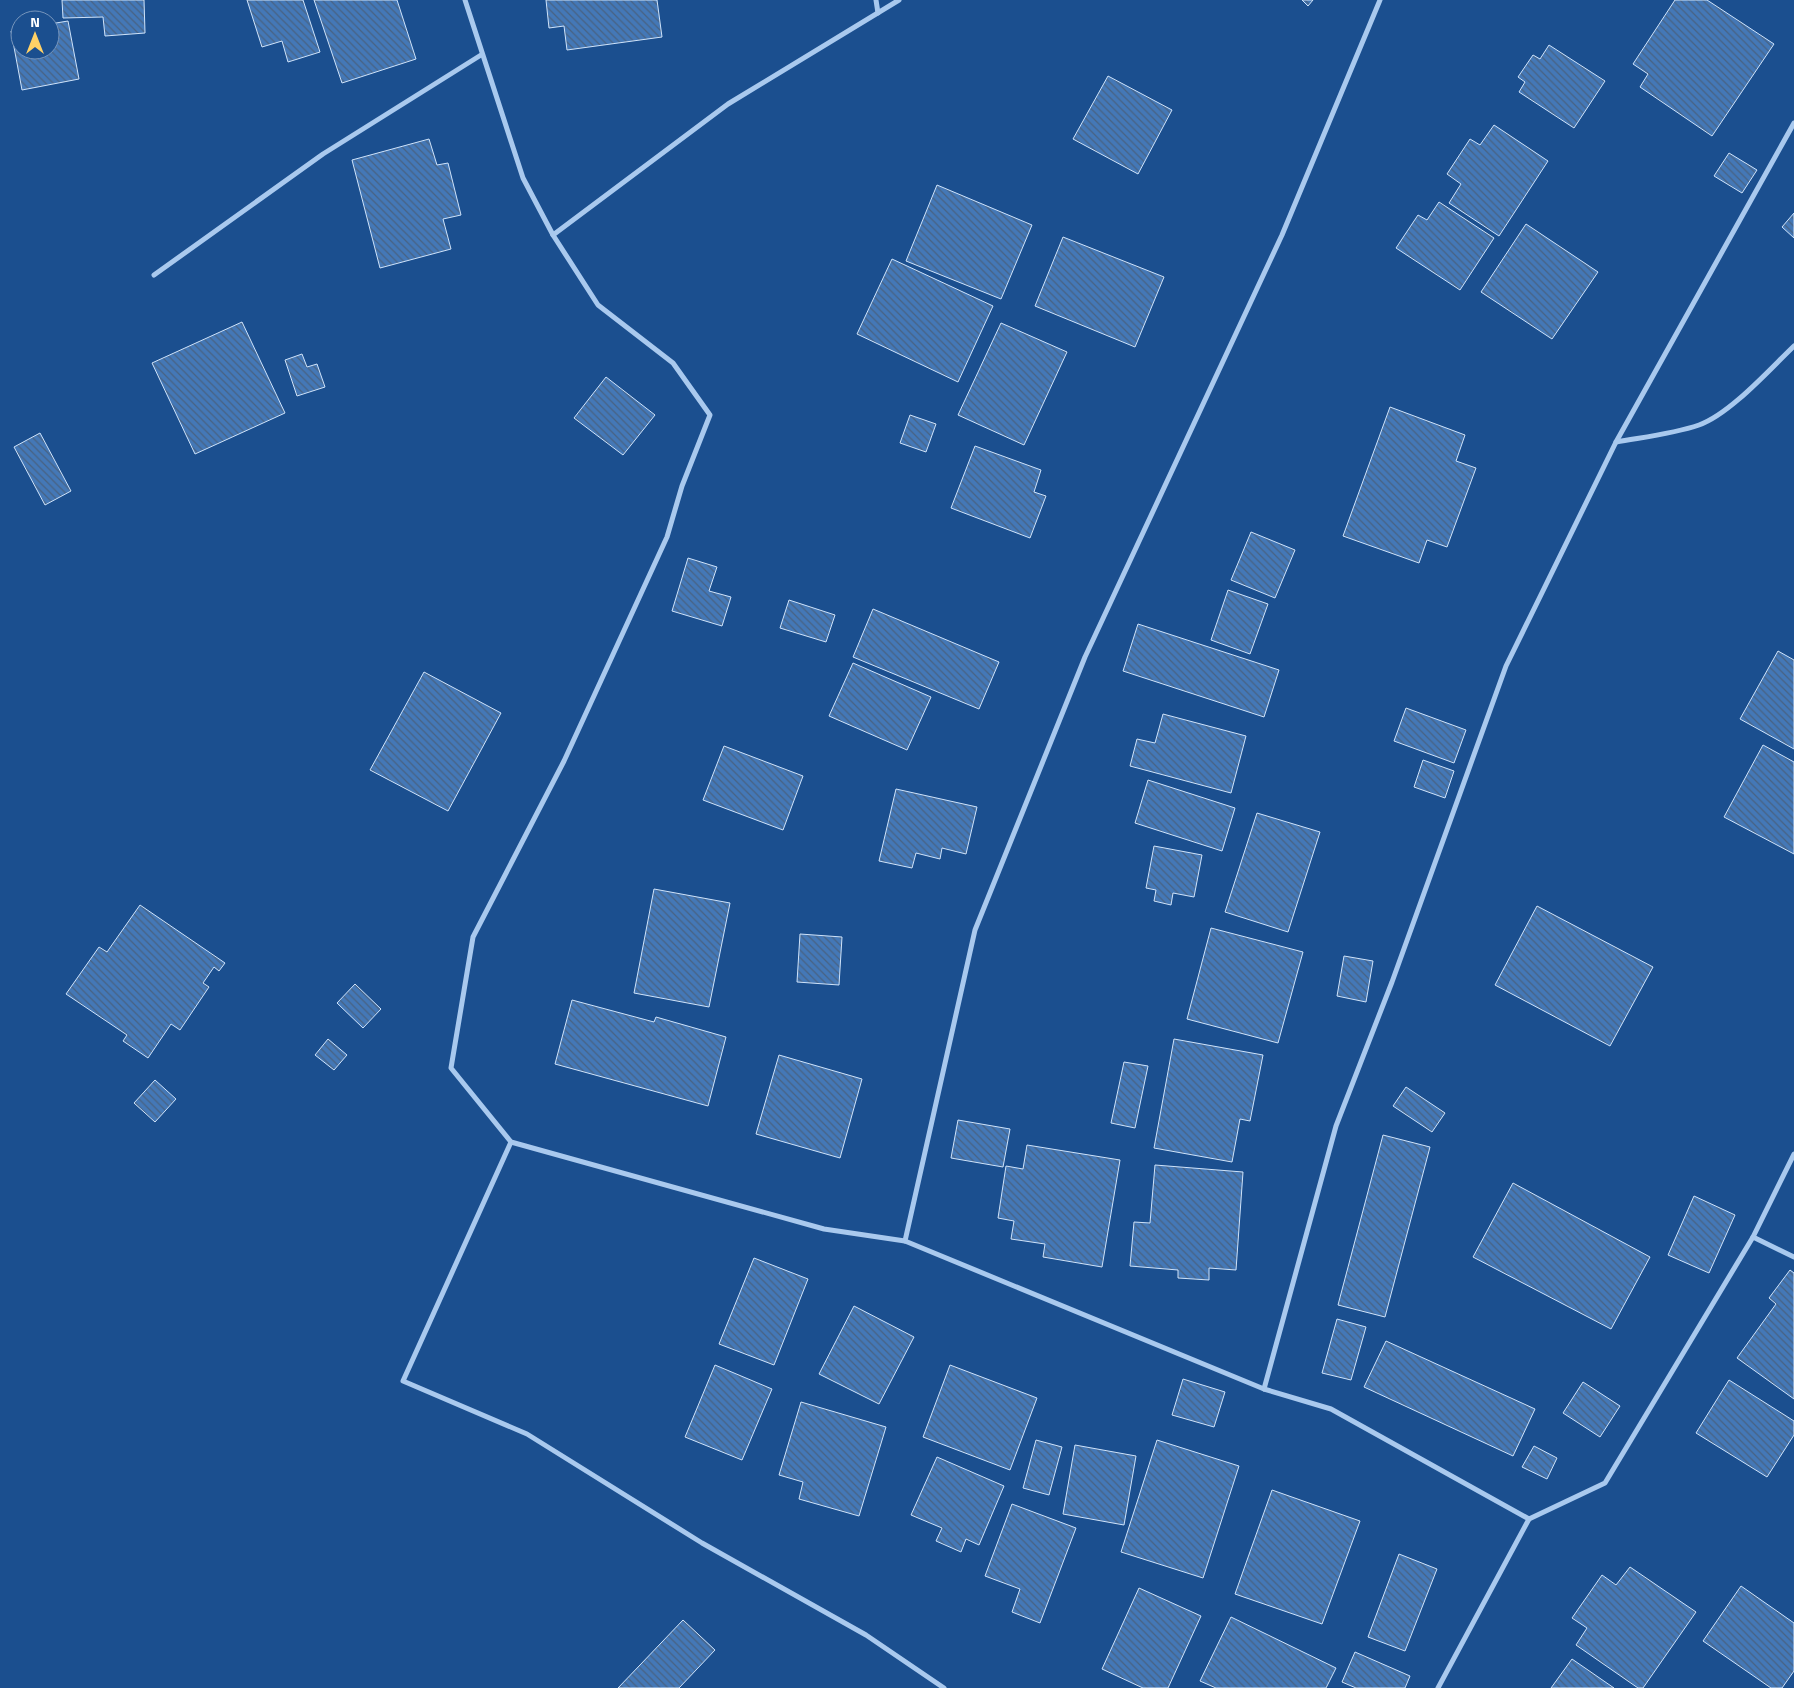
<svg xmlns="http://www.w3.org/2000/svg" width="1794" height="1688" font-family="'Titillium Web',sans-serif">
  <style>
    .building { fill: url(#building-back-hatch); stroke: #cfe3fa }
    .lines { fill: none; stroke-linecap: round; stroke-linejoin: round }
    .minor { stroke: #a9c9ee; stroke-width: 5 }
  </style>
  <defs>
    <pattern id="building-back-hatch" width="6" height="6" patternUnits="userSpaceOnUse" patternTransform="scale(1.25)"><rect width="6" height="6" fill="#4478b7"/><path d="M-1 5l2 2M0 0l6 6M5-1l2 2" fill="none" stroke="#486282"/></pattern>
  </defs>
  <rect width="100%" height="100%" fill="#1b4f8f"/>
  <g class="building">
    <polygon points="62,0 144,0 145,33 105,36 103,17 63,18"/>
    <polygon points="247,0 303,0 320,52 288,62 282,41 262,47"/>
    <polygon points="314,0 397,0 416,59 342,83"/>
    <polygon points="546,0 657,0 662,37 567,50 564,26 549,28"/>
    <polygon points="1302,0 1313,0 1308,6"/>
    <polygon points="1675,0 1707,0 1774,44 1712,136 1640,87 1648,74 1633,64"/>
    <polygon points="68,21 79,79 22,90 11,31 20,29 20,50 50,50 50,24"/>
    <polygon points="1549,45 1605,81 1574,128 1519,92 1525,82 1518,77 1533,55 1540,59"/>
    <polygon points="1108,76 1172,110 1138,174 1073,139"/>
    <polygon points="1494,125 1548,161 1499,236 1449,203 1461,184 1447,174 1470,139 1480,145"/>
    <polygon points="429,139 437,165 448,163 461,215 443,219 451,249 380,268 352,160"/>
    <polygon points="1729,153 1757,170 1742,193 1714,176"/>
    <polygon points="937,185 1032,225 1001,299 906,261"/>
    <polygon points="1439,202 1494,238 1460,290 1396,248 1418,215 1427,220"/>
    <polygon points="1794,213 1794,238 1782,227"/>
    <polygon points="1526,224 1598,272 1552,339 1481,292"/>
    <polygon points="1063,237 1164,277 1135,347 1035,306"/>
    <polygon points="892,259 993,306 958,382 857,334"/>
    <polygon points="242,322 285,413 195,454 152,363"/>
    <polygon points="1001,323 1067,352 1024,445 958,415"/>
    <polygon points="302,354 307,367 317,364 325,387 297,396 285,360"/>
    <polygon points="606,377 655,415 623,455 574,418"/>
    <polygon points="1390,407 1465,435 1456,461 1476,468 1447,547 1427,540 1419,563 1343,536"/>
    <polygon points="910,415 936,424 926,452 900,443"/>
    <polygon points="40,433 71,491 45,505 14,447"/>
    <polygon points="975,446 1041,470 1034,492 1046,496 1030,538 951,508"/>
    <polygon points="1251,532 1295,550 1275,598 1231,580"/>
    <polygon points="688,558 717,567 709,591 731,597 722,626 672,611"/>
    <polygon points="1228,590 1268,604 1250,654 1211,640"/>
    <polygon points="789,600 835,615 826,642 780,628"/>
    <polygon points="873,609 999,662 979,709 853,657"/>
    <polygon points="1138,624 1279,670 1264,717 1123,671"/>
    <polygon points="1778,651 1794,660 1794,749 1740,719"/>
    <polygon points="853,663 931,697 907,750 829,716"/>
    <polygon points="424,672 501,713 448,811 370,770"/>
    <polygon points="1406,708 1466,730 1454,763 1394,741"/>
    <polygon points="1163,714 1246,736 1231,793 1130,766 1137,739 1155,743"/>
    <polygon points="1763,745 1794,762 1794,854 1724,817"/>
    <polygon points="724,746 803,776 783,830 703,800"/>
    <polygon points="1423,760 1454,771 1445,798 1414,787"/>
    <polygon points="1148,780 1235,808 1222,851 1135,823"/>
    <polygon points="896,789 977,807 966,854 942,848 940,859 916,853 912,868 879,861"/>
    <polygon points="1257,813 1320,832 1288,932 1225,912"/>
    <polygon points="1154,846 1202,855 1194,897 1173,893 1171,905 1154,901 1156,890 1146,888"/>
    <polygon points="654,889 730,903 709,1007 634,993"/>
    <polygon points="140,905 225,963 219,971 214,967 203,983 209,987 180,1030 171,1024 148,1058 123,1041 127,1035 66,994 99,947 107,952"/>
    <polygon points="1537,906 1653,967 1610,1046 1495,985"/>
    <polygon points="1211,928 1303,952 1278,1043 1187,1019"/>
    <polygon points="800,934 842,937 839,985 797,982"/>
    <polygon points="1344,956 1373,961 1366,1002 1337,996"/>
    <polygon points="355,984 381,1009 363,1028 337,1003"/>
    <polygon points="572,1000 654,1022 656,1017 726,1037 708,1106 555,1064"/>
    <polygon points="328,1039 347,1055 334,1070 315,1055"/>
    <polygon points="1174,1039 1263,1055 1250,1121 1240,1119 1232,1162 1154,1148"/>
    <polygon points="779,1055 862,1079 840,1158 756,1134"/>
    <polygon points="1124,1062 1148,1066 1135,1128 1111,1123"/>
    <polygon points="155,1080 176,1099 155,1122 134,1103"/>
    <polygon points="1406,1087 1445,1113 1432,1132 1393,1106"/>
    <polygon points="958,1120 1010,1129 1003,1167 951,1158"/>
    <polygon points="1383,1135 1430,1147 1385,1317 1338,1305"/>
    <polygon points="1027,1145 1120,1160 1102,1267 1043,1257 1045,1244 1011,1239 1014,1221 998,1218 1006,1166 1023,1169"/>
    <polygon points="1155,1165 1243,1172 1236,1270 1209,1268 1209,1280 1178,1278 1178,1270 1130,1266 1134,1222 1150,1223"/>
    <polygon points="1513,1183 1650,1257 1611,1329 1473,1257"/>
    <polygon points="1694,1196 1735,1215 1709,1273 1668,1255"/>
    <polygon points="754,1258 808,1279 774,1365 719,1344"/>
    <polygon points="1790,1270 1794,1273 1794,1399 1737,1358 1776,1304 1769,1298"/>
    <polygon points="854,1306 914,1337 879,1404 819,1374"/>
    <polygon points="1337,1319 1366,1327 1351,1380 1322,1373"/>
    <polygon points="1386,1341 1535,1409 1513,1456 1364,1387"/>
    <polygon points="715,1365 772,1389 742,1460 685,1437"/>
    <polygon points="950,1365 1037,1398 1010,1470 923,1437"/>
    <polygon points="1183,1379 1225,1392 1214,1427 1172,1415"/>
    <polygon points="1729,1380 1794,1421 1794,1435 1767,1477 1696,1433"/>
    <polygon points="1583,1382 1620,1406 1600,1437 1563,1413"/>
    <polygon points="801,1402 886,1427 859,1516 799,1499 803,1482 779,1475"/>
    <polygon points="1036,1440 1062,1447 1049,1495 1023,1488"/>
    <polygon points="1157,1440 1239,1466 1203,1578 1121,1552"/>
    <polygon points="1075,1445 1136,1456 1124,1525 1063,1514"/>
    <polygon points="1534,1446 1557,1458 1547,1479 1522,1467"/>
    <polygon points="937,1457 1004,1486 979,1545 966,1539 961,1552 936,1541 942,1528 911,1515"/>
    <polygon points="1272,1490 1360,1521 1322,1624 1235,1594"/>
    <polygon points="1012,1504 1076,1528 1040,1623 1012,1612 1020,1589 985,1576"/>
    <polygon points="1399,1554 1437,1569 1405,1651 1368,1637"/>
    <polygon points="1630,1567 1696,1612 1643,1688 1638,1688 1576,1645 1587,1628 1572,1618 1602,1575 1616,1585"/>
    <polygon points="1741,1586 1794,1623 1794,1671 1782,1688 1771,1688 1703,1641"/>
    <polygon points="1139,1588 1201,1616 1168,1688 1143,1688 1102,1669"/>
    <polygon points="1231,1617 1336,1668 1326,1688 1216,1688 1200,1681"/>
    <polygon points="683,1620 715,1650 679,1688 618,1688"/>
    <polygon points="1355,1652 1410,1676 1405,1688 1356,1688 1342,1682"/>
    <polygon points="1572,1659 1614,1688 1551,1688"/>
  </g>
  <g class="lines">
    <g class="minor">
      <polyline points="465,0 523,178 553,235 598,305 673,363 710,415 682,486 667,537 564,761 473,937 451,1068 511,1142 824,1229 905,1241 1264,1389 1331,1409 1529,1519"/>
      <polyline points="876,0 878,13"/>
      <polyline points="553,235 728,104 899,0"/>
      <polyline points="154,275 323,154 481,55"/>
      <path d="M 1616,442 C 1644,437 1673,434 1699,425 C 1730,414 1770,369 1794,346"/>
      <polyline points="511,1142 403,1381 527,1434 702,1543 866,1635 944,1688"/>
      <polyline points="1753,1237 1794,1257"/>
      <polyline points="905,1241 975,930 1085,657 1282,235 1380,0"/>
      <polyline points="1264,1389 1336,1126 1392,982 1506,666 1616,442 1794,123"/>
      <polyline points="1438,1688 1529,1519 1605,1483 1753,1237 1794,1154"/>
    </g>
  </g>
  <g transform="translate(35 35)"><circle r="24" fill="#1b4f8f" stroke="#7695bc"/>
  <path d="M0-4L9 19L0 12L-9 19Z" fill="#ffd166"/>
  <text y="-8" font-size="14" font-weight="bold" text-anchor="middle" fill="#ffffff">N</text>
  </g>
</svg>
